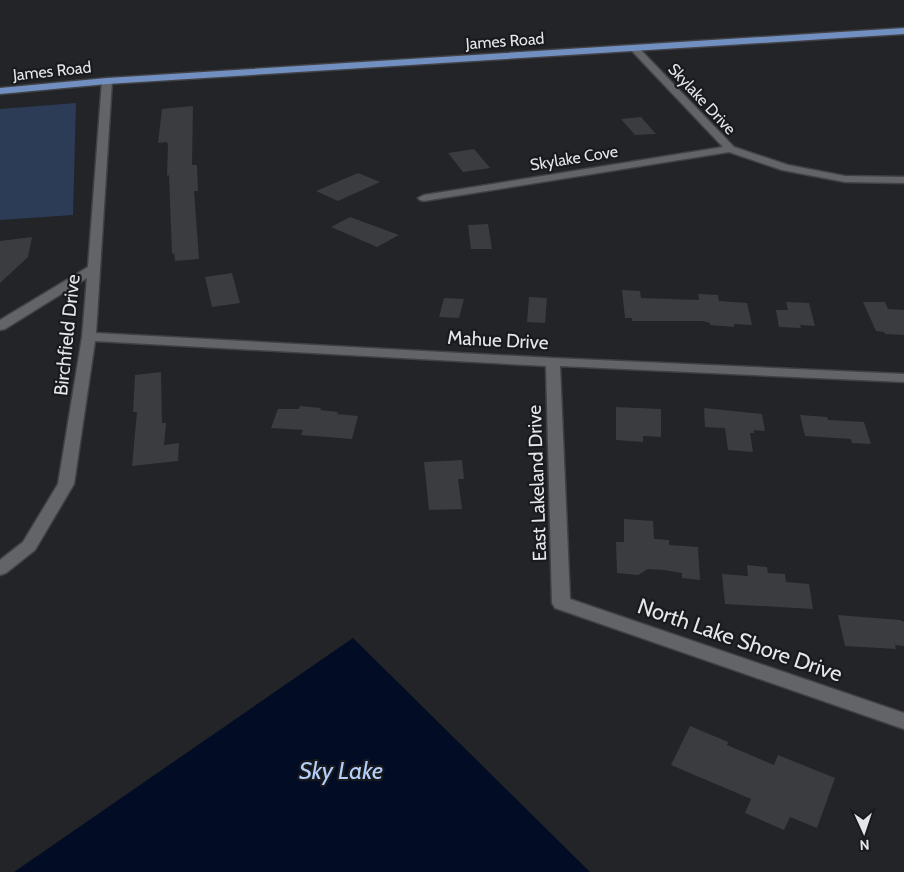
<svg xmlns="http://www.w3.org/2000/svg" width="904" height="872" font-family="Cabin,sans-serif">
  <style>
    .green { fill: #2c3b56 }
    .water { fill: #020d25 }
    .building { fill: #3a3c3f }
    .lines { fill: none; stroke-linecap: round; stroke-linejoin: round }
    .minor-casing { stroke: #404144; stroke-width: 3 }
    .major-casing { stroke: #404144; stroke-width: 3 }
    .minor { fill: #626468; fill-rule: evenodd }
    .major { fill: #718fc1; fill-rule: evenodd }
    .labels { text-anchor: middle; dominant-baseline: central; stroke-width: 4.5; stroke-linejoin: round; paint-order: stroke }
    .far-street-label { font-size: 16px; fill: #e5e6e8; stroke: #191a1d }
    .street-label { font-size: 19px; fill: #e5e6e8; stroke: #191a1d }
    .near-street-label { font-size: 22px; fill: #e5e6e8; stroke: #191a1d }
    .near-water-label { font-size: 24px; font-style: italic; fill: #b4cffb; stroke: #191a1d }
  </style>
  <rect width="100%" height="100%" fill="#222427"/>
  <polygon class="green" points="76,103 73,215 0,220 0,109"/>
  <polygon class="water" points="353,638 590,872 14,872"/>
  <g class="building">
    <polygon points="193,106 192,165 197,165 198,191 194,191 199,259 175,261 174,253 172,254 169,175 167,176 168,145 167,142 158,143 161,117 162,109"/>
    <polygon points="641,117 656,134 635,135 621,119"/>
    <polygon points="474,149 490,168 463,172 448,153"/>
    <polygon points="358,173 380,182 338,201 316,191"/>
    <polygon points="350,217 399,235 377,247 331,227"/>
    <polygon points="488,224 492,249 471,249 468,225"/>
    <polygon points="32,237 28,257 0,283 0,241"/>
    <polygon points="232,273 240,303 212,307 205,277"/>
    <polygon points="622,290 640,291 641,298 699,300 698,294 718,295 719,301 747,303 752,325 734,324 734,327 710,325 710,323 703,321 632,321 632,318 625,318"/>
    <polygon points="529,297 547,298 545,323 527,322"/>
    <polygon points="444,298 464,299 459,318 439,317"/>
    <polygon points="786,302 809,303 815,326 800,325 801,328 779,327 776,310 788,310"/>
    <polygon points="863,302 885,302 888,309 904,310 904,335 885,334 884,332 876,331"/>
    <polygon points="161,372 162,423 166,423 164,445 179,443 178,461 132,466 137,412 133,412 135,375"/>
    <polygon points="300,406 321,408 320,410 338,412 337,414 358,416 352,439 301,435 303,430 271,428 278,409 299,409"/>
    <polygon points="616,407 661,409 661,437 643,436 643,442 616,440"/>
    <polygon points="704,408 762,414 765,431 754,430 754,433 750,433 753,452 728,450 725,428 705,427"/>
    <polygon points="800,415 827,417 828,420 864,422 871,444 852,443 851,439 805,436"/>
    <polygon points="462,460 464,479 458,479 462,509 429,510 424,462"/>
    <polygon points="624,519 653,521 654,539 669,540 669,545 698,547 700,580 682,578 682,573 664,570 648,569 638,575 617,573 616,542 624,542"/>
    <polygon points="747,565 767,567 768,573 785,574 786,582 809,584 813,609 725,604 722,574 748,576"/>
    <polygon points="838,615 900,620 904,622 904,646 895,645 896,649 845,646"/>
    <polygon points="690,726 728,742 727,745 774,765 778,755 835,778 817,828 790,817 784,830 745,813 751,799 671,765"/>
  </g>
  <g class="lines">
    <defs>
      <g id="minor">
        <polygon points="634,45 637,46 734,147 788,165 845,176 904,177 904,183 845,182 782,170 729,152 424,201 420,200 418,198 424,195 723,147 631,50 630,48"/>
        <polygon points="107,78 112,81 96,333 553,358 904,374 904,382 560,366 570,599 904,713 904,729 555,608 552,603 546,366 95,341 74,484 35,550 6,573 0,575 0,560 23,542 58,484 82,337 87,278 5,329 0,330 0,320 88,267 102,81"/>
      </g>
      <polygon id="major" points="904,28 904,34 107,84 0,94 0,88 107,78"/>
    </defs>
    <use href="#minor" class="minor-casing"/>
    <use href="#major" class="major-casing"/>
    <use href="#minor" class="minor"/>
    <use href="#major" class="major"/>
  </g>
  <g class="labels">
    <g class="far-street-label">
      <text transform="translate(505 41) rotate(-4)">James Road</text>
      <text transform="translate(52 71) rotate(-6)">James Road</text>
      <text transform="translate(702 99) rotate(47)">Skylake Drive</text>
      <text transform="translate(574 158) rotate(-9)">Skylake Cove</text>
    </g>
    <g class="street-label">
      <text transform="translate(67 335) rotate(-84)">Birchfield Drive</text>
      <text transform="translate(498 340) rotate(3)">Mahue Drive</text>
      <text transform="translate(537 483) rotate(-92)">East Lakeland Drive</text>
    </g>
    <g class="near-street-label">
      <text transform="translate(740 640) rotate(19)">North Lake Shore Drive</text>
    </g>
    <g class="near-water-label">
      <text x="341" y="770">Sky Lake</text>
    </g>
  </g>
  <g transform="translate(864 832) rotate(177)" stroke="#191a1d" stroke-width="4" paint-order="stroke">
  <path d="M0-4L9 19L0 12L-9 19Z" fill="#e5e6e8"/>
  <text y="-8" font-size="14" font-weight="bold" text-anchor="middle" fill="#e5e6e8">N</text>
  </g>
</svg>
